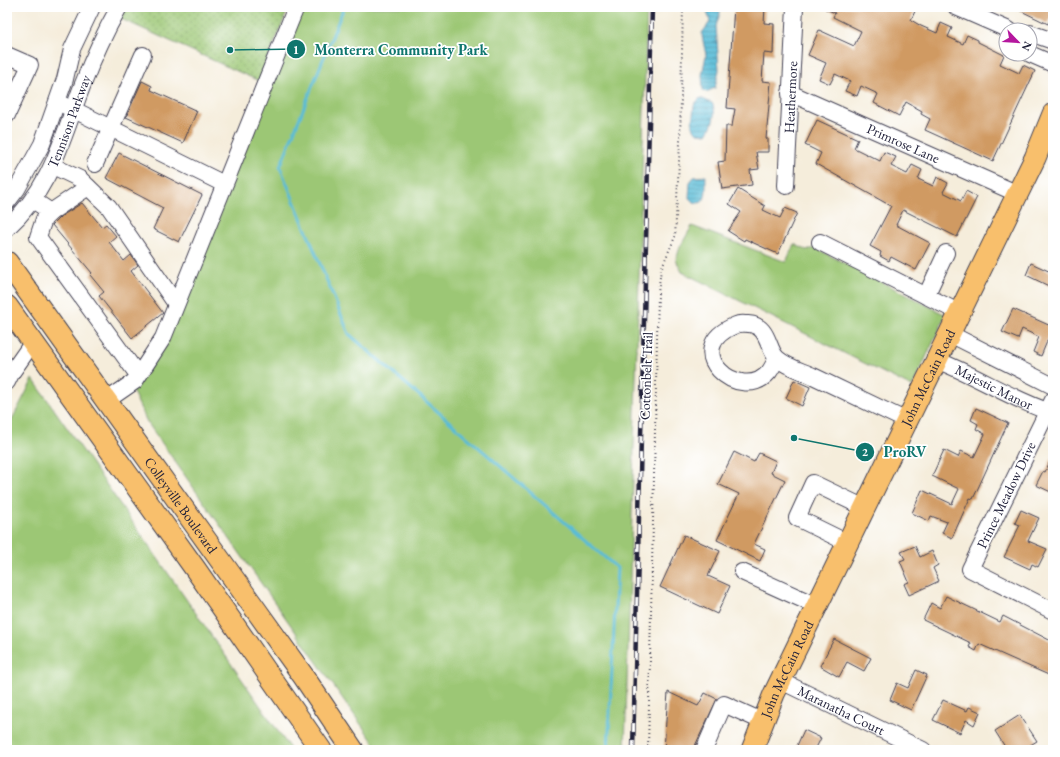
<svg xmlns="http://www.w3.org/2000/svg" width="1060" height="757" font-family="'EB Garamond',serif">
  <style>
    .green { fill: #9cc775; stroke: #5f7458 }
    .park { fill: url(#park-dots); stroke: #5f7458 }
    .water { fill: url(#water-rules); stroke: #3d6f89 }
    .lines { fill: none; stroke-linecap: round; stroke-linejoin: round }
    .stream { stroke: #58bcd7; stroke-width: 3 }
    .building { fill: #d09a62 }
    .minor-casing { stroke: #424053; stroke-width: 18 }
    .major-casing { stroke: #424053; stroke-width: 23 }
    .path { stroke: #424053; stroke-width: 2; stroke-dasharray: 1 3; stroke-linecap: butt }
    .minor { stroke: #fff; stroke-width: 16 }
    .major { stroke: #f8bf6c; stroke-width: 21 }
    .rail-casing { stroke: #22223b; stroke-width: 4.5 }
    .rail { stroke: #fff; stroke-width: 3; stroke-dasharray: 9; stroke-linecap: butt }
    .labels { text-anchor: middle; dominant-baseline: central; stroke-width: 3.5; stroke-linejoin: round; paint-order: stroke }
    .street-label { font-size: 14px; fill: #22223b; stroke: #fff }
    .leader { fill: none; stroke: #0f766e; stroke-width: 1.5 }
    .callout-dot { fill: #0f766e; stroke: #fff; stroke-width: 1.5 }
    .mark-label { font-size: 12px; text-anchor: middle; font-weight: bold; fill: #fff }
    .callout-label { font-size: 15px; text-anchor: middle; font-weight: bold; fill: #0f766e; stroke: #fff; stroke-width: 3.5; stroke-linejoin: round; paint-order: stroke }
  </style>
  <defs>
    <pattern id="park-dots" width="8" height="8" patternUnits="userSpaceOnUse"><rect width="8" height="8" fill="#9cc775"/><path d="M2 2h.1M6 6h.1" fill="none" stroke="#7fa161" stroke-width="1.8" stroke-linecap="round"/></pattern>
    <pattern id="water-rules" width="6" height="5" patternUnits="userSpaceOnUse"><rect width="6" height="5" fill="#58bcd7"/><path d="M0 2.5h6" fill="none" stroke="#4898b0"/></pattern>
  </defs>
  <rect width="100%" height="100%" fill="#fff"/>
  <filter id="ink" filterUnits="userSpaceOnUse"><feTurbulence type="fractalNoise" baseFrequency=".025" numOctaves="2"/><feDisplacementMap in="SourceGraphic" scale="8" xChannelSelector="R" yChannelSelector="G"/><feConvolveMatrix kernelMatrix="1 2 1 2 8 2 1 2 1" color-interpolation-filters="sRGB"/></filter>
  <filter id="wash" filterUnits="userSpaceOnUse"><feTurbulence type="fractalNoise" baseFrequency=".012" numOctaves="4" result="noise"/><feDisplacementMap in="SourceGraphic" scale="16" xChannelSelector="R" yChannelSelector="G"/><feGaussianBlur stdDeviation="0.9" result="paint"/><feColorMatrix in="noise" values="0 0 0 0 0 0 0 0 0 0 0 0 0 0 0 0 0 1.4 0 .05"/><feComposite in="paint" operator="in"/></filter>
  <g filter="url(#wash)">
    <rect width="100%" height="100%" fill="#f5eddb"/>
    <g class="green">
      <polygon points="303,7 647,7 625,750 379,750 147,422 131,388 149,368"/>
      <polygon points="692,226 786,262 794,244 806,250 815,248 946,315 912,387 682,272 676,260 680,247"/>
      <polygon points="33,379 291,750 7,750 7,429"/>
    </g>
    <polygon class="park" points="126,7 289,7 259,81 119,18"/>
    <g class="water">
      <polygon points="706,7 720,7 720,13 716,26 719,70 715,88 706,92 703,90 702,75 706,55 702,36 702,33 710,22"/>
      <path d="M 700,98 L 712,103 C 717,112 713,125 707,134 L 697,133 L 692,126 L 694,105 Z"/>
      <path d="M 706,176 C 705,184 710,210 692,201 L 689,198 L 690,182 L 694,177 Z"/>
    </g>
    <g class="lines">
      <polyline class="stream" points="344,7 280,167 349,334 617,568 608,750"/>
    </g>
    <g id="blocks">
      <g class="building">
        <polygon points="734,7 765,7 764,23 774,24 773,54 764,53 762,81 771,82 766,139 768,139 768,152 756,152 759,169 750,170 752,185 722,189 718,162 725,161 726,126 732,126 735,109 727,108"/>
        <polygon points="821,7 911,7 916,9 911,20 921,26 937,33 941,23 952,28 948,37 963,44 967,35 978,40 978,42 1004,55 1000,64 1019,73 1023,65 1035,71 993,161 925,130 930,119 921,114 922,111 906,102 899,116 874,103 878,94 861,86 857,96 845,91 850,81 835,74 830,84 819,79 826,63 808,55 819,30 854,46 861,31 833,17 835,13"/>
        <polygon points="1013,7 1053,7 1053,13 1048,24"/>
        <polygon points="142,81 152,86 151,90 197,111 183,143 126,117"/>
        <polygon points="817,120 858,139 854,148 880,161 884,152 896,157 891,166 907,174 912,165 922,170 918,179 933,186 937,177 948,183 943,192 961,201 966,191 977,197 957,237 903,210 896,225 930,243 916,270 891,257 889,261 880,256 881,252 870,246 891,206 816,164 821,153 805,145"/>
        <polygon points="119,153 202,195 179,242 153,229 163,208 106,178"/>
        <polygon points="738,189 765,206 763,210 780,218 785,208 797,213 778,254 745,239 744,241 728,231 741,212 729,204"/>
        <polygon points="82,203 102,227 106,224 116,236 109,242 124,261 131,255 138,265 131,271 163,313 132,338 99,296 104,292 90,275 92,273 52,225 60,217"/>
        <polygon points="1031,263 1053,273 1053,288 1026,275"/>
        <polygon points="1013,309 1053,327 1041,356 1033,352 1039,337 1022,329 1018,339 1002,332"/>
        <polygon points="794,380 810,387 802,406 786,398"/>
        <polygon points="976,408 1008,423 973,499 970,498 952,538 942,533 947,522 931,516 929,521 912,513 922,490 952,504 959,489 932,476 944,450 958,457 961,451 974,457 985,434 976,429 978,424 971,420"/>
        <polygon points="734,452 754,462 759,453 776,461 771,473 785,480 754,544 765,549 760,561 717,540 739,494 718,484"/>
        <polygon points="1053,455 1053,493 1036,485 1043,471 1045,472"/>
        <polygon points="1021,510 1039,518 1028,541 1047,549 1038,567 1032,564 1030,569 1004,557 1020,525 1015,523"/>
        <polygon points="684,535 720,551 708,576 730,586 717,614 660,587"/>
        <polygon points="915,546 920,557 932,551 938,565 933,568 939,581 909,595 904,584 909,582 900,561 905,559 901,552"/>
        <polygon points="946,596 1000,622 1003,616 1053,642 1053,677 979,644 976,651 969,647 971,643 923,620 931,603 940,608"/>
        <polygon points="834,639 871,658 864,671 847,662 839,677 820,666"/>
        <polygon points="916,670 927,675 911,710 890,700 897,683 908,688"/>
        <polygon points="668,692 698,706 705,693 717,699 693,750 664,750"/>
        <polygon points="943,700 967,711 969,707 980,712 974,725 966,720 960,733 933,720"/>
        <polygon points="1020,715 1037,741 1022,750 1007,750 995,731"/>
        <polygon points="804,730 821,738 815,750 795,750"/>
      </g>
    </g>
  </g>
  <g filter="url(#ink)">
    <use href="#blocks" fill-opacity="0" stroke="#424053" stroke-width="1"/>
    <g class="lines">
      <defs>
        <g id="minor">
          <polyline points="956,7 1009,30"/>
          <polyline points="1030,33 1053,41"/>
          <polyline points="1030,54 1053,64"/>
          <polyline points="7,55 30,65 7,115"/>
          <path id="s1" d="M 790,93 L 1016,193"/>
          <polyline points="64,105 224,184"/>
          <polyline points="95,164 143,55"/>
          <polyline points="53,166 80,179 109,207 176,304"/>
          <path id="s2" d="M 786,186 L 795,7"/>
          <polyline points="33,200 51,212 44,219 38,237 138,375"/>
          <polyline points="7,202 17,189 42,144 65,79 72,49 92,7"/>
          <polyline points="51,212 88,187"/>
          <path id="s3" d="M 7,228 C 53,186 61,140 83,84 C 93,58 105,32 119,7"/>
          <polyline points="820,242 960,313"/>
          <polyline points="926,296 946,253"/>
          <polyline points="950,334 1053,386"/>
          <path d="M 777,359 C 774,363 772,368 769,372 C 741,406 676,349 736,325 C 740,323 744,324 748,324 C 770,325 767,351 778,359 C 787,367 802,371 813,376 C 845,391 876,406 907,421"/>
          <path id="s4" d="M 936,360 C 976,375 1012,400 1053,413"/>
          <polyline points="7,382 12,372 33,342"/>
          <polyline points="1053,400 970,569 1053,611"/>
          <polyline points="106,401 135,381 163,338 296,7"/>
          <polyline points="848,543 797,518 813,483 865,508"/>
          <polyline points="742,572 817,606"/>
          <path id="s5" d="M 781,681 L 923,750"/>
          <polyline points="704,750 724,704 764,722"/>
        </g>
        <g id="major">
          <path id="s6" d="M 7,262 L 304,677 L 353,750"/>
          <polyline points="7,306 196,570 321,750"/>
          <path id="s7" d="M 752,750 L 774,694 L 1035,158 L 1053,114"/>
        </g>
      </defs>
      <use href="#minor" class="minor-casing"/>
      <use href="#major" class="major-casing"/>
      <polyline class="path" points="648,750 658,293 661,269 675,237 680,143 683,7"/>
      <use href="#minor" class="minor"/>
      <use href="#major" class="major"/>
      <defs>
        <polyline id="rail" points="633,750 652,7"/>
      </defs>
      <use href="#rail" class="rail-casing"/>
      <use href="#rail" class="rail"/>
    </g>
  </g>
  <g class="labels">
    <g class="street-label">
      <text stroke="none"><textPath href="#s2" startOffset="89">Heathermore</textPath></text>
      <text stroke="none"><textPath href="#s3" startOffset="125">Tennison Parkway</textPath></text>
      <text stroke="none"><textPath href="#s1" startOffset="124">Primrose Lane</textPath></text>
      <text transform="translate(646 376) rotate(-88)">Cottonbelt Trail</text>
      <text stroke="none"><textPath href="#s7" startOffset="412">John McCain Road</textPath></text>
      <text stroke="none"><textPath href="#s4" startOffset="64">Majestic Manor</textPath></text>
      <text transform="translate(1006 495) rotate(-64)">Prince Meadow Drive</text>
      <text stroke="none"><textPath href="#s6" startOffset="299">Colleyville Boulevard</textPath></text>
      <text stroke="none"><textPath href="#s7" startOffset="88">John McCain Road</textPath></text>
      <text stroke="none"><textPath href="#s5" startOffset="67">Maranatha Court</textPath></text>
    </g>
  </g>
  <path class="leader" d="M230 50L296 49M794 438L865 452"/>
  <g class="callout-dot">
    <circle cx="230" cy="50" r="4"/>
    <circle cx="794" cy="438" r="4"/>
    <circle cx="296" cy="49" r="10"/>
    <circle cx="865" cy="452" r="10"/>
  </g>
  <g class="mark-label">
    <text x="296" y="54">1</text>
    <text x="865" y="456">2</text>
  </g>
  <g class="callout-label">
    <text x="401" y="55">Monterra Community Park</text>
    <text x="905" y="457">ProRV</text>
  </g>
  <rect width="1060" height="757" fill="none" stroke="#fff" stroke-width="24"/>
  <g transform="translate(1018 42) rotate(115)"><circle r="19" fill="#ffffff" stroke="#a7a7b1"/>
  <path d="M0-3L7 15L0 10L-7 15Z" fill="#b5179e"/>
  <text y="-6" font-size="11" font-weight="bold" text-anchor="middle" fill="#22223b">N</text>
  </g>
</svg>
